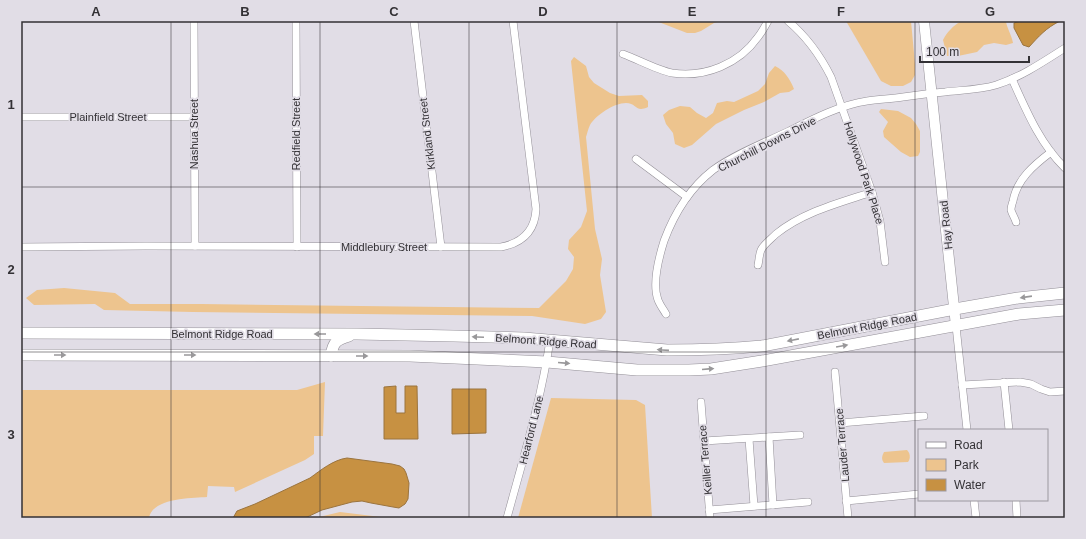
<svg xmlns="http://www.w3.org/2000/svg" width="1086" height="539" font-family="Helvetica,sans-serif">
  <style>
    .green { fill: #edc48e }
    .water { fill: #c79142; stroke: #9b743e }
    .lines { fill: none; stroke-linecap: round; stroke-linejoin: round }
    .street-casing { stroke: #938f97; stroke-width: 8 }
    .secondary-casing { stroke: #938f97; stroke-width: 11 }
    .primary-casing { stroke: #938f97; stroke-width: 12 }
    .street { stroke: #fff; stroke-width: 7 }
    .secondary { stroke: #fff; stroke-width: 10 }
    .primary { stroke: #fff; stroke-width: 11 }
    .oneway { fill: #99989a }
    .grid { fill: none; stroke: #333135; stroke-width: 1; stroke-opacity: 0.55 }
    .labels { text-anchor: middle; dominant-baseline: central; stroke-width: 3.5; stroke-linejoin: round; paint-order: stroke }
    .street-label { font-size: 11px; fill: #333135; stroke: #e1dde6 }
    .neatline { fill: none; stroke: #333135; stroke-width: 1.5 }
    .grid-label { font-size: 13px; text-anchor: middle; font-weight: bold; fill: #333135 }
  </style>
  <rect width="100%" height="100%" fill="#e1dde6"/>
  <g class="green">
    <polygon points="656,21 721,21 714,23 701,31 695,33 687,33"/>
    <polygon points="846,21 911,21 915,64 915,75 911,82 903,86 891,86 881,81"/>
    <path d="M 961,21 L 1006,21 C 1006,26 1012,36 1013,43 L 1006,45 L 994,43 L 984,45 L 977,52 L 958,56 L 947,56 L 943,40 C 947,32 953,26 961,21 Z"/>
    <path d="M 574,57 L 586,66 L 589,77 L 594,83 L 610,93 L 619,96 L 642,95 L 648,101 L 648,107 C 635,113 637,103 626,103 C 614,103 596,115 590,125 C 588,129 587,134 586,137 L 595,229 L 602,259 L 600,275 L 606,312 L 601,319 L 585,324 L 532,316 L 193,312 L 104,310 L 95,304 L 34,305 L 26,298 L 37,290 L 64,288 L 115,293 L 130,304 L 201,304 L 539,308 L 566,281 L 573,269 L 574,257 L 568,249 L 569,240 L 581,227 L 587,211 L 571,61 Z"/>
    <path d="M 775,66 C 785,71 790,79 794,89 L 789,92 L 780,93 L 764,102 L 744,110 L 716,124 L 692,145 L 684,148 L 675,144 L 673,133 L 666,124 L 663,115 L 669,110 L 680,106 L 690,107 L 697,113 L 706,118 L 713,113 L 717,103 L 727,101 L 734,102 L 758,91 L 765,84 L 769,73 Z"/>
    <polygon points="881,109 898,111 911,118 916,124 920,131 920,152 918,156 910,157 901,152 884,137 883,131 888,122 879,112"/>
    <path d="M 325,382 L 323,436 L 314,436 L 314,454 L 305,460 L 235,492 L 234,487 L 208,486 L 207,497 C 192,498 152,498 149,518 L 21,518 L 21,390 L 297,390 Z"/>
    <polygon points="551,398 636,400 645,405 652,518 518,518"/>
    <path d="M 907,450 C 910,453 911,458 908,462 L 884,463 C 881,459 882,456 884,452 Z"/>
    <polygon points="340,512 389,518 315,518"/>
  </g>
  <g class="water">
    <path d="M 1021,21 L 1060,21 C 1046,28 1039,36 1029,47 L 1023,45 L 1014,28 L 1014,23 Z"/>
    <polygon points="396,386 396,413 405,413 405,386 417,386 418,439 384,439 384,387"/>
    <polygon points="452,389 486,389 486,433 452,434"/>
    <path d="M 347,458 L 392,464 L 400,466 L 404,469 L 406,473 L 409,483 L 408,499 L 405,504 L 399,508 L 393,507 L 371,503 L 362,501 L 352,502 L 322,510 L 305,518 L 233,518 L 237,511 L 255,504 L 310,478 C 321,470 333,460 347,458 Z"/>
  </g>
  <g class="lines">
    <defs>
      <g id="street">
        <polyline points="194,21 195,246"/>
        <polyline points="296,21 297,247"/>
        <polyline points="414,21 441,247"/>
        <path d="M 788,21 C 807,37 820,55 831,77 L 872,192 L 880,221 L 885,262"/>
        <path d="M 623,54 C 637,59 657,70 672,73 C 705,78 739,64 758,37 C 762,32 765,26 768,21"/>
        <path d="M 1012,79 C 1026,110 1040,144 1065,168"/>
        <polyline points="21,117 194,117"/>
        <polyline points="636,159 687,197"/>
        <path d="M 1016,222 C 1015,218 1012,214 1011,210 C 1011,207 1012,204 1013,201 C 1017,179 1034,165 1051,152"/>
        <path d="M 21,247 L 145,246 L 501,247 C 522,243 535,231 536,209 L 513,21"/>
        <path d="M 758,265 C 759,261 759,255 761,250 C 764,244 771,239 776,234 C 803,212 839,203 872,192"/>
        <path d="M 666,314 C 663,309 660,305 658,300 C 652,284 659,257 664,241 C 674,214 690,188 713,170 C 735,154 764,143 789,131 C 813,119 840,105 867,101 C 879,99 891,99 903,97 C 917,95 931,93 945,92 C 962,90 979,90 996,85 C 1021,77 1043,62 1065,48"/>
        <polyline points="956,326 967,430"/>
        <polyline points="835,372 848,518"/>
        <polyline points="1004,382 1009,430"/>
        <polyline points="962,385 1020,382 1031,384 1041,389 1050,392 1065,391"/>
        <polyline points="701,402 710,518"/>
        <polyline points="840,423 924,416"/>
        <polyline points="769,437 773,505"/>
        <polyline points="749,439 754,506"/>
        <polyline points="704,441 800,435"/>
        <polyline points="974,500 976,518"/>
        <polyline points="1016,500 1017,518"/>
        <polyline points="846,501 919,494"/>
        <polyline points="709,510 808,502"/>
        <path d="M 507,518 C 523,459 541,401 550,340"/>
      </g>
      <polyline id="secondary" points="924,21 956,326"/>
      <g id="primary">
        <path d="M 21,333 L 357,334 L 454,336 L 524,338 L 667,350 C 699,350 730,349 762,346 L 955,309 L 1018,298 L 1065,293"/>
        <polyline points="21,355 410,356 547,362 637,370 689,370 711,369 762,361 1019,314 1065,310"/>
        <path d="M 331,356 C 333,342 336,340 349,336"/>
      </g>
    </defs>
    <use href="#street" class="street-casing"/>
    <use href="#secondary" class="secondary-casing"/>
    <use href="#primary" class="primary-casing"/>
    <use href="#street" class="street"/>
    <use href="#secondary" class="secondary"/>
    <use href="#primary" class="primary"/>
  </g>
  <defs><path id="oneway-solid" d="M-6-.8H1V-3.2L6.5 0L1 3.2V.8H-6Z"/></defs>
  <g class="oneway">
    <use href="#oneway-solid" transform="translate(1026 297) rotate(172)"/>
    <use href="#oneway-solid" transform="translate(320 334) rotate(-180)"/>
    <use href="#oneway-solid" transform="translate(478 337) rotate(-178)"/>
    <use href="#oneway-solid" transform="translate(793 340) rotate(169)"/>
    <use href="#oneway-solid" transform="translate(842 346) rotate(-10)"/>
    <use href="#oneway-solid" transform="translate(663 350) rotate(-176)"/>
    <use href="#oneway-solid" transform="translate(60 355)"/>
    <use href="#oneway-solid" transform="translate(190 355)"/>
    <use href="#oneway-solid" transform="translate(362 356)"/>
    <use href="#oneway-solid" transform="translate(564 363) rotate(5)"/>
    <use href="#oneway-solid" transform="translate(708 369) rotate(-5)"/>
  </g>
  <path class="grid" d="M 171,21 L 171,518M 320,21 L 320,518M 469,21 L 469,518M 617,21 L 617,518M 766,21 L 766,518M 915,21 L 915,518M 21,187 L 1065,187M 21,352 L 1065,352"/>
  <g class="labels">
    <g class="street-label">
      <text x="108" y="117">Plainfield Street</text>
      <text transform="translate(194 134) rotate(-90)">Nashua Street</text>
      <text transform="translate(296 134) rotate(-90)">Redfield Street</text>
      <text transform="translate(427 134) rotate(-97)">Kirkland Street</text>
      <text transform="translate(767 144) rotate(-27)">Churchill Downs Drive</text>
      <text transform="translate(864 173) rotate(72)">Hollywood Park Place</text>
      <text transform="translate(946 225) rotate(-96)">Hay Road</text>
      <text x="384" y="247">Middlebury Street</text>
      <text transform="translate(867 326) rotate(-11)">Belmont Ridge Road</text>
      <text x="222" y="334">Belmont Ridge Road</text>
      <text transform="translate(546 341) rotate(4)">Belmont Ridge Road</text>
      <text transform="translate(531 430) rotate(-76)">Hearford Lane</text>
      <text transform="translate(842 445) rotate(-95)">Lauder Terrace</text>
      <text transform="translate(705 460) rotate(-95)">Keiller Terrace</text>
    </g>
  </g>
  <rect width="1086" height="539" fill="none" stroke="#e1dde6" stroke-width="44"/>
  <rect x="918" y="429" width="130" height="72" fill="#e1dde6" stroke="#9b989f"/>
  <rect x="926" y="442" width="20" height="6" fill="#ffffff" stroke="#9b989f"/>
  <text x="954" y="449" font-size="12" fill="#333135">Road</text>
  <rect x="926" y="459" width="20" height="12" fill="#edc48e" stroke="#9b989f"/>
  <text x="954" y="469" font-size="12" fill="#333135">Park</text>
  <rect x="926" y="479" width="20" height="12" fill="#c79142" stroke="#9b989f"/>
  <text x="954" y="489" font-size="12" fill="#333135">Water</text>
  <path d="M920 56v6h109v-6" fill="none" stroke="#333135" stroke-width="2"/>
  <text x="926" y="56" font-size="12" fill="#333135" stroke="#e1dde6" stroke-width="3" paint-order="stroke">100 m</text>
  <rect x="22" y="22" width="1042" height="495" class="neatline"/>
  <g class="grid-label">
    <text x="96" y="16">A</text>
    <text x="245" y="16">B</text>
    <text x="394" y="16">C</text>
    <text x="543" y="16">D</text>
    <text x="692" y="16">E</text>
    <text x="841" y="16">F</text>
    <text x="990" y="16">G</text>
    <text x="11" y="109">1</text>
    <text x="11" y="274">2</text>
    <text x="11" y="439">3</text>
  </g>
</svg>
